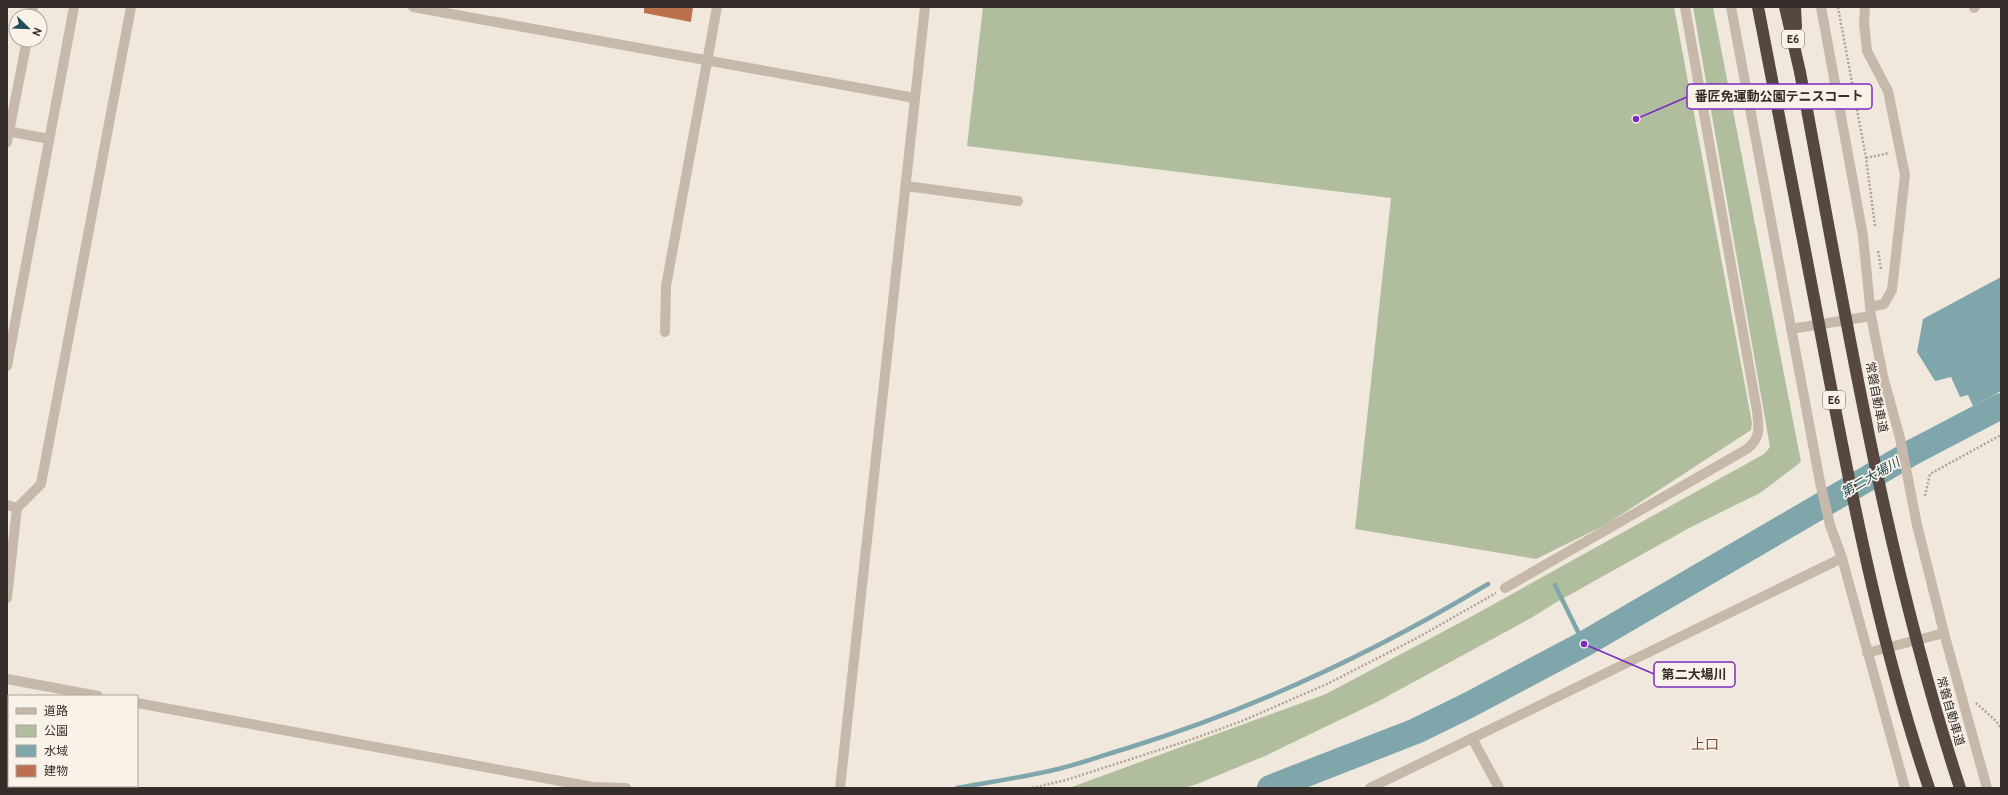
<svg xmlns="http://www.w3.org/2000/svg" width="2008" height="795" font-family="Cabin,'Noto Sans JP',sans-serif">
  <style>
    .green { fill: #b1be9e }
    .water { fill: #7ea6ab }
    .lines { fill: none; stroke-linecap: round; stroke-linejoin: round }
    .stream { stroke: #7ea6ab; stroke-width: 4.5 }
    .river { stroke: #7ea6ab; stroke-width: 26 }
    .building { fill: #bd704e }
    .path { stroke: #b3a394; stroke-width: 2.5; stroke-dasharray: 2 2; stroke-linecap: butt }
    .minor { stroke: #c7b9aa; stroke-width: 10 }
    .highway { stroke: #564840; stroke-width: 12 }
    .highway-bridge { stroke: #564840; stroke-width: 12 }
    .labels { text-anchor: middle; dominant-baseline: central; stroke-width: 3.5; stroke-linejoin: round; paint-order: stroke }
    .shield { fill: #f8f2e9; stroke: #706863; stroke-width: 1 }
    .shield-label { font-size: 11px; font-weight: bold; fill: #352d29 }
    .street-label { font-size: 12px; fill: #352d29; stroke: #f8f2e9 }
    .water-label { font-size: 13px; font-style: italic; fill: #214d54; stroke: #f8f2e9 }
    .quarter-label { font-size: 14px; fill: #7e4228; stroke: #f8f2e9 }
    .leader { fill: none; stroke: #7b2cbf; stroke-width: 1.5 }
    .callout-dot { fill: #7b2cbf; stroke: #f8f2e9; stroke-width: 1.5 }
    .callout { fill: #f8f2e9; stroke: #7b2cbf; stroke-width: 1.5 }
    .callout-label { font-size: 13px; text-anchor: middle; font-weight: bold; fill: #352d29 }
  </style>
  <rect width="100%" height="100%" fill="#f0e8dd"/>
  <g class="green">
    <polygon points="983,7 1674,7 1752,423 1751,430 1607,524 1536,559 1355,529 1391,198 967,146"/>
    <polygon points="1693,7 1713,7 1801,462 1760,493 1691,527 1555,603 1531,618 1377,702 1265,756 1197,784 1185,788 1069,788 1326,694 1465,620 1764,454 1770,447"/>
  </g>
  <polygon class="water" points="2001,277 2001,391 1973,406 1968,395 1960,397 1951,377 1935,381 1917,352 1923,319"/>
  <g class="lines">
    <g class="stream">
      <polyline points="1555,585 1584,644"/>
      <path d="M 957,788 C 991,782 1025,777 1058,769 C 1083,763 1107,754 1131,747 C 1256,708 1375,652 1488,584"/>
    </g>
    <polyline class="river" points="1270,788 1416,731 1467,706 1584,644 1913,452 2001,406"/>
  </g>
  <polygon class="building" points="644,7 693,7 691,22 644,13"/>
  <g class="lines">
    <g class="path">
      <polyline points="1838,7 1866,158 1875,226"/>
      <polyline points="1866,158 1889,153"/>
      <polyline points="1878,251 1881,269"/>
      <polyline points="1925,496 1930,474 2001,435"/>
      <polyline points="1976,703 1996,721 2001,728"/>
      <polyline points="1032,788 1066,780 1187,741 1242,721 1327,684 1417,638 1496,593"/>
    </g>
    <g class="minor">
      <polyline points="413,7 915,98"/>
      <polyline points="1731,7 1820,482 1830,525 1842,558 1905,788"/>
      <polyline points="1821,7 1863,236 1871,316 1883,376 1900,438 1917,525 1944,633 1987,788"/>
      <polyline points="1865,7 1864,23 1867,51 1888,91 1905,175 1892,290 1884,304 1870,307"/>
      <polyline points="1974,8 1975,7"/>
      <polyline points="31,16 33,7"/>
      <polyline points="7,131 49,139"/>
      <polyline points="7,142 27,40"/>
      <polyline points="906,186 1018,201"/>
      <polyline points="1791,329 1871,316"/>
      <polyline points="665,332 666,286 717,7"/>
      <polyline points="7,366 74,7"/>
      <polyline points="7,505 17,508 7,598"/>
      <polyline points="17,508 41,484 131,7"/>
      <path d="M 1505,588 L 1747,449 C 1761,437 1759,429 1757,411 L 1685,7"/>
      <polyline points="1867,653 1944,633"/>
      <polyline points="7,679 98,696"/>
      <polyline points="137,703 593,787 626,788"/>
      <polyline points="1472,738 1499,788"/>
      <polyline points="840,788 925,7"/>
      <polyline points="1370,788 1842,558"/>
    </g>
    <g class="highway">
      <polyline points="1785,7 1800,72"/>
      <polyline points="1795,7 1796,27"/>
    </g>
    <g class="highway-bridge">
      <path d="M 1758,7 C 1783,132 1806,257 1830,382 C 1856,518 1884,656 1929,788"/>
      <path d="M 1800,72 C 1845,312 1884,556 1960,788"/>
    </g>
  </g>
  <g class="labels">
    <g class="shield">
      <rect x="1782" y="30" width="22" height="18" rx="3"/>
      <rect x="1823" y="391" width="22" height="18" rx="3"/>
    </g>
    <g class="shield-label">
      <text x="1793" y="39">E6</text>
      <text x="1834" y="400">E6</text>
    </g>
    <g class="street-label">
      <text transform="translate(1877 397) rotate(79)">常磐自動車道</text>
      <text transform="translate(1951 711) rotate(74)">常磐自動車道</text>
    </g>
    <g class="water-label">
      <text transform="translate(1870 477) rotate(-30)">第二大場川</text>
    </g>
    <g class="quarter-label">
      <text x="1705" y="744">上口</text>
    </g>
  </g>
  <path class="leader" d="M1636 119L1687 97M1584 644L1654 674"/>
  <g class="callout-dot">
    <circle cx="1636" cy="119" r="4"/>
    <circle cx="1584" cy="644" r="4"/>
  </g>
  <g class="callout">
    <rect x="1687" y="84" width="185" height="25" rx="4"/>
    <rect x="1654" y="662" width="81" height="25" rx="4"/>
  </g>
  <g class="callout-label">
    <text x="1779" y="101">番匠免運動公園テニスコート</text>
    <text x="1694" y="679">第二大場川</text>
  </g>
  <rect width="2008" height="795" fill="none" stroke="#352d29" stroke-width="16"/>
  <rect x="8" y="695" width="130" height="92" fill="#f8f2e9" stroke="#aaa39c"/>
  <rect x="16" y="708" width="20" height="6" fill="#c7b9aa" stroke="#aaa39c"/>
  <text x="44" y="715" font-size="12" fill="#352d29">道路</text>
  <rect x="16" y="725" width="20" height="12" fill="#b1be9e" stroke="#aaa39c"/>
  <text x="44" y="735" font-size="12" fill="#352d29">公園</text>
  <rect x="16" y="745" width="20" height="12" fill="#7ea6ab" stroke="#aaa39c"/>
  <text x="44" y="755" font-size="12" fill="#352d29">水域</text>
  <rect x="16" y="765" width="20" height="12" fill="#bd704e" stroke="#aaa39c"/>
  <text x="44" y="775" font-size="12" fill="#352d29">建物</text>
  <g transform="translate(28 28) rotate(113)"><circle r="19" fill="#f8f2e9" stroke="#aaa39c"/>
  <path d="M0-3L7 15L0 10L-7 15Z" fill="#214d54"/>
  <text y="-6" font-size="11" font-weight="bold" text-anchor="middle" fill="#352d29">N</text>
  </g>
</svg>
